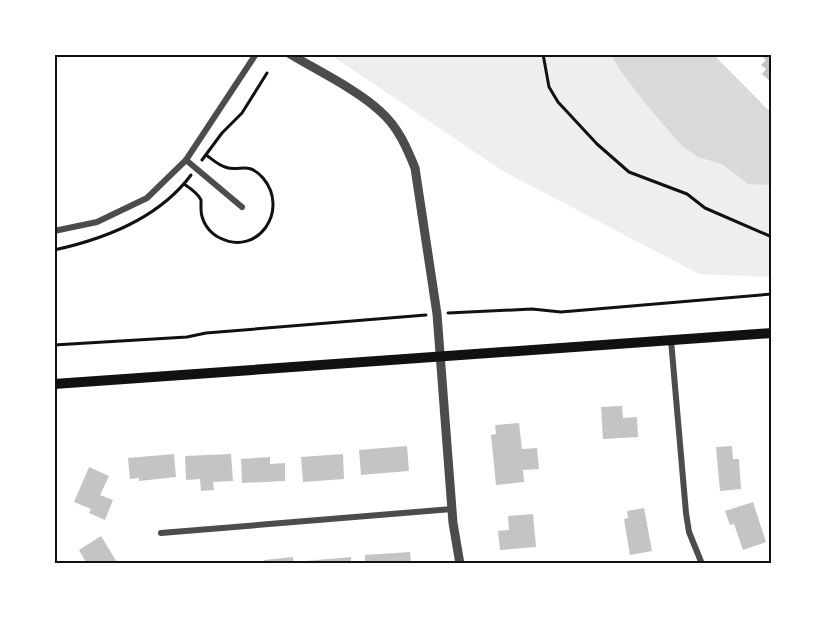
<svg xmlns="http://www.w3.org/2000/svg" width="826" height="618" font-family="Karla,sans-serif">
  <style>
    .green { fill: #eee }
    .water { fill: #d9d9d9 }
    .building { fill: #c4c4c4 }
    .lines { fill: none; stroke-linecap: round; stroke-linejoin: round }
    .path { stroke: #111; stroke-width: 3 }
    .minor { stroke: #4c4c4c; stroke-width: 6 }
    .tertiary { stroke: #4c4c4c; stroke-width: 9 }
    .secondary { stroke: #111; stroke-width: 10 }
    .neatline { fill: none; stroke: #111; stroke-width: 2 }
  </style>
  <rect width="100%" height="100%" fill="#fff"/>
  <polygon class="green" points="329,54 713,54 743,88 772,113 772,277 699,274 503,171"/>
  <polygon class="water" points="611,54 713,54 772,114 772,185 748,184 722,164 698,157 682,146 645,103 620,70"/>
  <g class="building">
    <polygon points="766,54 772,54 772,80 770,81 762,74 766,69 761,65 766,60 763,57"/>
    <polygon points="622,406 623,418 637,417 638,437 603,439 601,407"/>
    <polygon points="519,423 522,449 537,448 539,469 523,470 524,482 496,485 491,435 496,434 495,425"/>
    <polygon points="407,446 409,471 361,475 359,450"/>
    <polygon points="732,446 733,459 739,459 741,489 720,491 716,447"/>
    <polygon points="174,454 176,477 139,481 139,478 130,479 128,458"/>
    <polygon points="231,454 233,481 213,482 214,490 201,491 200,479 186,480 185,456"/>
    <polygon points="343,454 344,479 303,482 301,457"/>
    <polygon points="270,457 270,464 285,463 285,481 242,483 241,459"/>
    <polygon points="89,467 109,476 100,495 113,500 105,520 89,513 91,509 74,502"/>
    <polygon points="753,502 766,542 743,550 734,524 730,525 725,511"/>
    <polygon points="644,508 652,551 630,555 624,519 628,518 627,511"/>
    <polygon points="533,514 536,547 500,550 498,531 509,530 508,516"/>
    <polygon points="101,536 118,564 87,564 79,550"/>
    <polygon points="410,552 411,564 365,564 365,555"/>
    <polygon points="293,557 294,564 265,564 264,560"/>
    <polygon points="351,557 351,564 305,564 305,561"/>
  </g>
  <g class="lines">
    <g class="path">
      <polyline points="543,54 549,87 558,102 597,144 629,172 687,194 705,208 772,237"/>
      <polyline points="202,160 222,133 242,113 267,73"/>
      <path d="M 184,184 C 190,188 198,193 201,200 C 201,201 201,207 201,209 C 201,221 209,233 220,238 C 258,257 290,210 263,178 C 247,160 240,173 225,167 C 218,165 212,159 206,155"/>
      <path d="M 54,250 C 105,239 159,218 191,175"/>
      <polyline points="448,313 532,309 561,312 772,294"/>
      <polyline points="54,345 187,337 206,333 426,315"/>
    </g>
    <g class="minor">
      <polyline points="186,160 242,207"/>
      <polyline points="54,231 97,222 147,198 186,160 256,54"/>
      <polyline points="671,340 686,513 689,532 702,564"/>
      <polyline points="161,533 452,509"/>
    </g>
    <path class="tertiary" d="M 290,54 C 318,71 358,90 381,112 C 398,127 407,148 415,168 L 437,314 L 453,523 L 460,564"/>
    <polyline class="secondary" points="54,384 772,333"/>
  </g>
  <rect width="826" height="618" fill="none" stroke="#ffffff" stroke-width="111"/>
  <rect x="56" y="56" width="714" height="506" class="neatline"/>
</svg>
